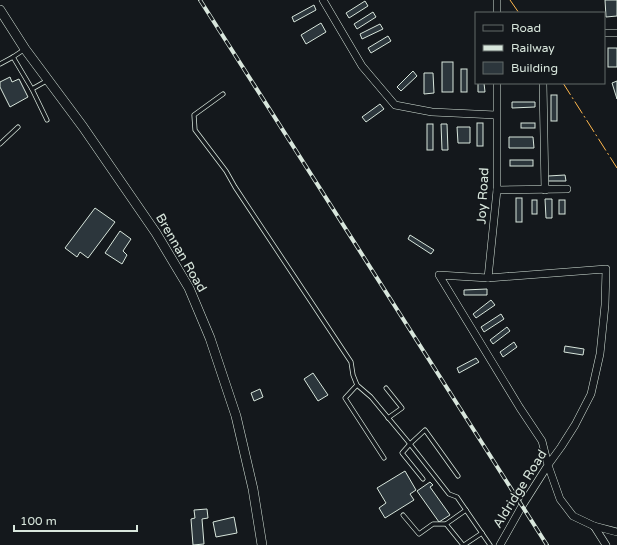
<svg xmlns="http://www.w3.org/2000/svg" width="617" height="545" font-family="'Varela Round',sans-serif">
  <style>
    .building { fill: #2c363c; stroke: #d8e6dc }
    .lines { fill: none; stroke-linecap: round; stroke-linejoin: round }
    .service-casing { stroke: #d8e6dc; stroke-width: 5 }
    .minor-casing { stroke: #d8e6dc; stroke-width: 8 }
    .tertiary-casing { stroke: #d8e6dc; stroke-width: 10 }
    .service { stroke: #14181c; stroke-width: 3.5 }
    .minor { stroke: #14181c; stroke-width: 7 }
    .tertiary { stroke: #14181c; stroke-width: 9 }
    .rail-casing { stroke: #d8e6dc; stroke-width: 4 }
    .rail { stroke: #14181c; stroke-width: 2.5; stroke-dasharray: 8; stroke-linecap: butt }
    .power { stroke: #ffb74d; stroke-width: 1; stroke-dasharray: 14 3 2 3; stroke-linecap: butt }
    .labels { text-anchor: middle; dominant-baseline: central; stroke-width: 3; stroke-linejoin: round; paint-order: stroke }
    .street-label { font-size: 13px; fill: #d8e6dc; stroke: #14181c }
  </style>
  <rect width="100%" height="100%" fill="#14181c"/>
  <g class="building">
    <polygon points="605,0 617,0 617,16 606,17"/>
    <polygon points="365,1 368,6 349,18 346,13"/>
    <polygon points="314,5 316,10 294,22 292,17"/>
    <polygon points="373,12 376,17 357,29 354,24"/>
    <polygon points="321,23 326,32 306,44 301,35"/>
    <polygon points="380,24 383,29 362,39 360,34"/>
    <polygon points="388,36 391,41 371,53 368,48"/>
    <rect x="608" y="48" width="9" height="19"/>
    <rect x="442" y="62" width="11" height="30"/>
    <rect x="461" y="69" width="6" height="23"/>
    <polygon points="413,71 417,76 401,91 397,87"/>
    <polygon points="424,73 433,73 434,93 424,94"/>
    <polygon points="10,77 12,82 19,79 28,97 10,107 0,87 0,82"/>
    <polygon points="617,81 617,99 612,83"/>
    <polygon points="478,83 484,83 485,92 478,92"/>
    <rect x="551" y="95" width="6" height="26"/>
    <polygon points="512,102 535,102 535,107 512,108"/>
    <polygon points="380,104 384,109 366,122 362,117"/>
    <rect x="477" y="123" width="6" height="23"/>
    <rect x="521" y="123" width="14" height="5"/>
    <rect x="427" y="124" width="6" height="26"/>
    <polygon points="441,124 447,124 448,150 442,150"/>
    <polygon points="457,127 470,127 470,143 458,143"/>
    <polygon points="509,137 533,137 534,148 509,148"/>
    <rect x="510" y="160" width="23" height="6"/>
    <polygon points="565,175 566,181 548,181 548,176"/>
    <rect x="516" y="198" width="6" height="24"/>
    <polygon points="545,199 552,199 552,218 546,218"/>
    <rect x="532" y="200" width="5" height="14"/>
    <rect x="559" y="200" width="6" height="14"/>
    <polygon points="95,208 115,222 88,258 80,252 77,257 65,248"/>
    <polygon points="120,231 131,239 123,251 127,255 122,264 105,253"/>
    <polygon points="410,235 434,250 431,254 408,239"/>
    <polygon points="487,289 487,295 464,295 464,290"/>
    <polygon points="491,300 495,305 476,318 473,314"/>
    <polygon points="501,314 504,319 484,332 481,327"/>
    <polygon points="507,327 510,331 493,344 490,340"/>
    <polygon points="514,342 517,347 503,357 500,352"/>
    <polygon points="565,346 584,349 583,355 564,352"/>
    <polygon points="476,358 479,362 459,373 457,368"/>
    <polygon points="313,373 328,395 318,401 304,379"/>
    <polygon points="260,389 263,397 254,401 251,393"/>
    <polygon points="405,471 416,490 410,494 414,500 385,518 379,508 386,503 377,488"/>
    <polygon points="430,482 433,485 430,487 450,515 439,522 417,491"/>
    <polygon points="207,509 208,518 202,519 204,544 193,545 191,519 195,518 194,510"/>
    <polygon points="234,517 237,533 216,537 213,522"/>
  </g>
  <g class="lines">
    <defs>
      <g id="service">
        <polyline points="13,57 32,89"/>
        <polyline points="0,64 13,57 25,49"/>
        <polyline points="223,94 194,115 195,130 226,171 235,187 351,362 353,375 357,385 371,397 410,444 449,494 457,497 490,545"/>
        <polyline points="47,120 32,89 48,80"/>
        <polyline points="0,144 18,127"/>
        <polyline points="357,385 345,398 384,458"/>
        <polyline points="386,388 402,408 388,418"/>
        <polyline points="423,479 402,453 410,444 425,430 458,476"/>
        <polyline points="403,515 419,534 433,524 446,524"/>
        <polyline points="463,545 446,524 466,510"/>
        <polyline points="464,545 482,533"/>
      </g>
      <g id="minor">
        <polyline points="323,0 362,66 395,105 432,112 496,115"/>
        <polyline points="497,0 497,13"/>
        <polyline points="604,33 617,33"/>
        <polyline points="543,83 545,190"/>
        <polyline points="497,190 567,189"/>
        <polyline points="488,278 497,190 497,83"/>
        <polyline points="594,526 617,532"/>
        <polyline points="500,545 522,506 548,465 561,447 575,425 591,394 600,354 605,305 606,269 488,278 439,275 520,408 542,441 548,465 560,499 573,516 594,526 606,545"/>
      </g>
      <polyline id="tertiary" points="0,10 25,49 83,127 156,233 189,288 210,338 236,416 253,489 262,545"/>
    </defs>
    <use href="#service" class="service-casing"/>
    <use href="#minor" class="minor-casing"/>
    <use href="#tertiary" class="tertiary-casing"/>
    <use href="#service" class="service"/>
    <use href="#minor" class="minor"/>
    <use href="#tertiary" class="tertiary"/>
    <defs>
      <polyline id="rail" points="200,0 547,545"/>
    </defs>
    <use href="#rail" class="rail-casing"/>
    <use href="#rail" class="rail"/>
    <g class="power">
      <polyline points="510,0 519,13"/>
      <polyline points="563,83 617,168"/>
    </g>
  </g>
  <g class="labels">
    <g class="street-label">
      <text transform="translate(483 196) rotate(-87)">Joy Road</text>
      <text transform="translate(181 253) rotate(60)">Brennan Road</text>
      <text transform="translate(520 489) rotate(-58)">Aldridge Road</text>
    </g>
  </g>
  <rect x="475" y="12" width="130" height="72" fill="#14181c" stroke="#626a69"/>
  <rect x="483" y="25" width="20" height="6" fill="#14181c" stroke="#626a69"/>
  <text x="511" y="32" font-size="12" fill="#d8e6dc">Road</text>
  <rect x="483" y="45" width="20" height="6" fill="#d8e6dc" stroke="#626a69"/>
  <text x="511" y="52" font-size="12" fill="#d8e6dc">Railway</text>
  <rect x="483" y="62" width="20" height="12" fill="#2c363c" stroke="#626a69"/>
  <text x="511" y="72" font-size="12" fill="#d8e6dc">Building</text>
  <path d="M14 525v6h123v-6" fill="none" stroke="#d8e6dc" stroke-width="2"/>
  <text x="20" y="525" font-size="12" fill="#d8e6dc" stroke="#14181c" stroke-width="3" paint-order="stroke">100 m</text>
</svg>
